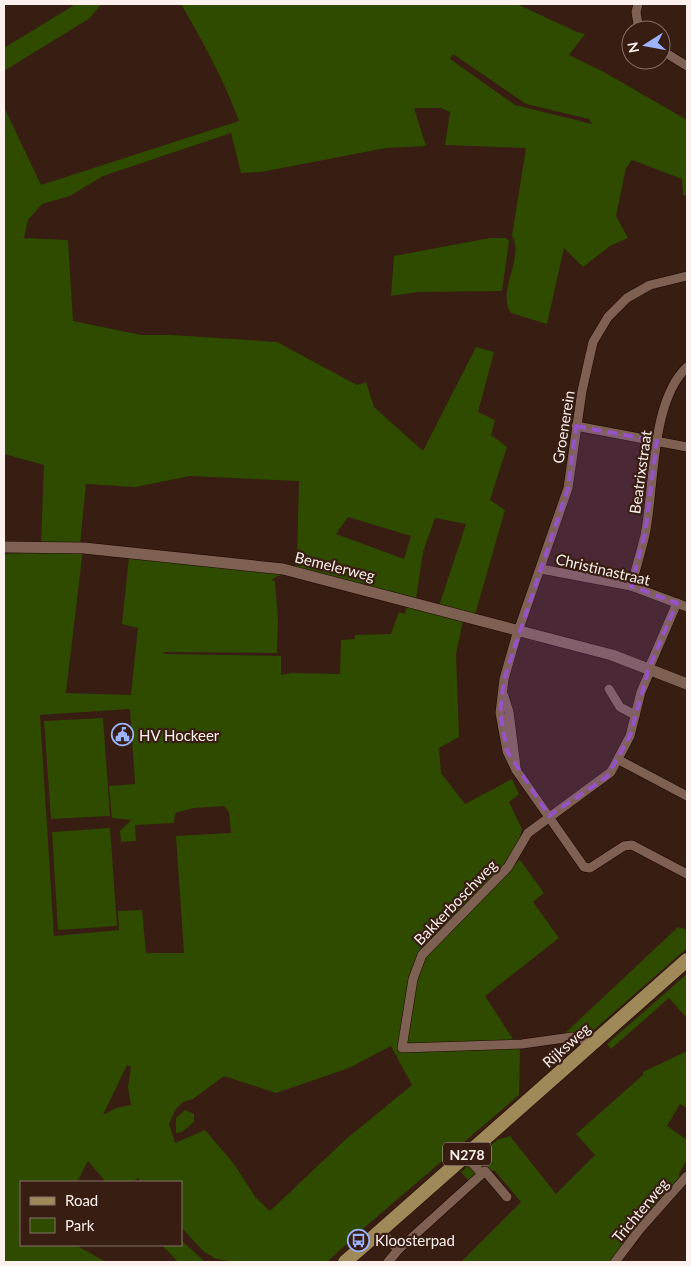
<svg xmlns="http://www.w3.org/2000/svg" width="691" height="1266" font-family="Lato,sans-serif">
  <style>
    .green { fill: #2e4b00; fill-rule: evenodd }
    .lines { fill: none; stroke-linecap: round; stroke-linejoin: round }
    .minor-casing { stroke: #1d0601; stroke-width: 10 }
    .tertiary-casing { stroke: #1d0601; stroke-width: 12 }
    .primary-casing { stroke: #1d0601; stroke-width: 15 }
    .minor { stroke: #7f6154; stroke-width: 9 }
    .tertiary { stroke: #7f6154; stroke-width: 11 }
    .primary { stroke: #9f8959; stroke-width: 14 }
    .marked { fill: #9553c8; fill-opacity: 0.2; stroke: #9553c8; stroke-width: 4; stroke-dasharray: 10 6; stroke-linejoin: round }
    .labels { text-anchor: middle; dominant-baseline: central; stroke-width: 4.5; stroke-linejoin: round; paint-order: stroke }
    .shield { fill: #371d12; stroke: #c1b1ab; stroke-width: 1 }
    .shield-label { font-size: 14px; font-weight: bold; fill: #fcf1ed }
    .street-label { font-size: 15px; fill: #fcf1ed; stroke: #371d12 }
    .poi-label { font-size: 15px; fill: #fcf1ed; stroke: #371d12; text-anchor: start }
  </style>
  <rect width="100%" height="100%" fill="#371d12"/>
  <g class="green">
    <polygon points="76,4 101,4 90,18 4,71 4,48"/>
    <path d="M 181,4 L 517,4 L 577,32 L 585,34 L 569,55 L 604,72 L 687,120 L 687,196 L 683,195 L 682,179 L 632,160 L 626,168 L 616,216 L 628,238 L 610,246 L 583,267 L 564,248 L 547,324 L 511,313 C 496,291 525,258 512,236 L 526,148 L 445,145 L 450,112 L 441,108 L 414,108 L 426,146 L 386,148 L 261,172 L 241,173 L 231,133 L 103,176 L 70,196 L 42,204 L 28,220 L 24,238 L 68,240 L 73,321 L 141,335 L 171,335 L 277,342 L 357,385 L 366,382 L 374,407 L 423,451 L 476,347 L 494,352 L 478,412 L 495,420 L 491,435 L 507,447 L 490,500 L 505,510 L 475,615 L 439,606 L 466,524 L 435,518 L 423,552 L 416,599 L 294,568 L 271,580 L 275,581 L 278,621 L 277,653 L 163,652 L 165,654 L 281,656 L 281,675 L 291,673 L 340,674 L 341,640 L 355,639 L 355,635 L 391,634 L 399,612 L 405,614 L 407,606 L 463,621 L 456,654 L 459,737 L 439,748 L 441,773 L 465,804 L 512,779 L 519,794 L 509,802 L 522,829 L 512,866 L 520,860 L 544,893 L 533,902 L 559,938 L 485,996 L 520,1050 L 519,1095 L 365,1227 L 327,1262 L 236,1262 L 216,1259 L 203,1251 L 181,1227 L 181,1182 L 141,1182 L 138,1178 L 133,1182 L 106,1182 L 88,1161 L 77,1182 L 21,1182 L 21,1245 L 76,1245 L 106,1262 L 4,1262 L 4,554 L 83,549 L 66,693 L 131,695 L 138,628 L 122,624 L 130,548 L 253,560 L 294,568 L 297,562 L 299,481 L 190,476 L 135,487 L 86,484 L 80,545 L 41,544 L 44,465 L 4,454 L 4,107 L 41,185 L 239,121 C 224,80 203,42 181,4 ZM 453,54 L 526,104 L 589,119 L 592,124 L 515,105 L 450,59 ZM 348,517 L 411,536 L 404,559 L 336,534 ZM 130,709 L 135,784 L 109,786 L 112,818 L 131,820 L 120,831 L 121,842 L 136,841 L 135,825 L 174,823 L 175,813 L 194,808 L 224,806 L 229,812 L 231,833 L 176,836 L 184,953 L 146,953 L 142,910 L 118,911 L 119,930 L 54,936 L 40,715 ZM 391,1046 L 412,1085 L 345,1140 L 270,1211 L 256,1198 L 234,1164 L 205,1130 L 175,1143 L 169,1124 L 175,1110 L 183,1102 L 193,1099 L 224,1076 L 276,1093 L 349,1068 ZM 127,1065 L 131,1067 L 128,1087 L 131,1105 L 116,1108 L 103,1115 Z"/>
    <polygon points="490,238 506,238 509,241 502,291 419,292 391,296 394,256"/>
    <polygon points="103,718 110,816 51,819 44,721"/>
    <polygon points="110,828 117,926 58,930 52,832"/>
    <polygon points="678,927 687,930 687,948 588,1035 562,1036"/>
    <polygon points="687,974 687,1018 669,998 611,1049 607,1044"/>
    <polygon points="687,1051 687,1108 680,1104 667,1126 687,1140 687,1159 679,1174 680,1181 612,1262 461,1262 521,1202 494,1170 473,1186 461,1172 497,1140 510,1136 556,1194 595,1155 576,1134 643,1075 643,1072"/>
    <polygon points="185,1110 194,1114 194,1122 182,1132 176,1133 176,1118"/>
    <polygon points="181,1240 205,1262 178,1262 162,1245 181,1245"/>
  </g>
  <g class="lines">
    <defs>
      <g id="minor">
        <polyline points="638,4 636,12 639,30"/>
        <polyline points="661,50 687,66"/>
        <polyline points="687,276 650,285 627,298 608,317 593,342 582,391 568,488 516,637 504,679 500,713 507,751 516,770 584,867 590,868 624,846 632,845 687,874"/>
        <polyline points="576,426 687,447"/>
        <polyline points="541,569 631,586 687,607"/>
        <path d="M 631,586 C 636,569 641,552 645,535 C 655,487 650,402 687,367"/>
        <polyline points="649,668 677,603"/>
        <polyline points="609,689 620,707 635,715"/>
        <polyline points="504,696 509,712 516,767"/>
        <polyline points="619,760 687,796"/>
        <polyline points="589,1046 582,1039 572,1037 522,1044 402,1048 413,979 422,955 508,867 528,833 611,772 630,736 641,692 651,669"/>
        <polyline points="482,1174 485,1171 507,1197"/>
        <polyline points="381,1231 398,1250"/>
        <polyline points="388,1262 398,1250 482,1174 466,1156"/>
        <polyline points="615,1262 640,1229 687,1176"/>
      </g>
      <polyline id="tertiary" points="4,547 84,548 283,569 612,655 687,684"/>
      <polyline id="primary" points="345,1262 687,960"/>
    </defs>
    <use href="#minor" class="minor-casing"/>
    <use href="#tertiary" class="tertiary-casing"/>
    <use href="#primary" class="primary-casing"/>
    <use href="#minor" class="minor"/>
    <use href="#tertiary" class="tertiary"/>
    <use href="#primary" class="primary"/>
  </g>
  <path class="marked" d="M 576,426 L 657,441 L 645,534 L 631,586 L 677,603 L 649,668 L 630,736 L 607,777 L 549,816 L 507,751 L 500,713 L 504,679 L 568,488 Z"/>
  <defs>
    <symbol id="civic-ring" viewBox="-11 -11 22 22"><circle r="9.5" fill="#371d12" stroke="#9cb4fd" stroke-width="1.5"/><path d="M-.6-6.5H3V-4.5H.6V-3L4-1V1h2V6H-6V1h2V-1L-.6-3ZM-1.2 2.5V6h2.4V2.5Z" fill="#9cb4fd"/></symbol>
    <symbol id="bus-ring" viewBox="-11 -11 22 22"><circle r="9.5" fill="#371d12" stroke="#9cb4fd" stroke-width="1.5"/><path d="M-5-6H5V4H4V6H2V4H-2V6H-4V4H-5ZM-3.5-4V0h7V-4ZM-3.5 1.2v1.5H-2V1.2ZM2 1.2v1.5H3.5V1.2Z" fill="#9cb4fd"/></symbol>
  </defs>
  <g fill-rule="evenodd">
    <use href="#civic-ring" x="110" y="722" width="25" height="25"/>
    <use href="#bus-ring" x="346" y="1228" width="25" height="25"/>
  </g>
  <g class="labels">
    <rect class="shield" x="443" y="1142.5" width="48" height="23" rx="4"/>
    <g class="shield-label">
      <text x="467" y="1154">N278</text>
    </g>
    <g class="street-label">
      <text transform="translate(563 427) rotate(-81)">Groenerein</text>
      <text transform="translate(640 472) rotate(-82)">Beatrixstraat</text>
      <text transform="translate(335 566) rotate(14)">Bemelerweg</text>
      <text transform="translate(603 569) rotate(13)">Christinastraat</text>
      <text transform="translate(455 902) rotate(-46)">Bakkerboschweg</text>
      <text transform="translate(566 1045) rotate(-42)">Rijksweg</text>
      <text transform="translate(640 1210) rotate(-50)">Trichterweg</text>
    </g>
    <g class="poi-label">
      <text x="139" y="735">HV Hockeer</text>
      <text x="375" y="1240">Kloosterpad</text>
    </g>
  </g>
  <rect width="691" height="1266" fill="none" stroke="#fcf1ed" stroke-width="10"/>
  <rect x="20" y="1181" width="162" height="65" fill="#371d12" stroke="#86726a"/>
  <rect x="30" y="1197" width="25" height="8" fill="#9f8959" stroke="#86726a"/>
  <text x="65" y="1206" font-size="15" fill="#fcf1ed">Road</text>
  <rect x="30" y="1218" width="25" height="15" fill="#2e4b00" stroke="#86726a"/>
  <text x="65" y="1231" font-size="15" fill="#fcf1ed">Park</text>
  <g transform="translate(646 45) rotate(259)"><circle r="24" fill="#371d12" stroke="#86726a"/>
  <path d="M0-4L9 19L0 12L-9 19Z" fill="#9cb4fd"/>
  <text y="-8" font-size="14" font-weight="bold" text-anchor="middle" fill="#fcf1ed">N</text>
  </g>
</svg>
